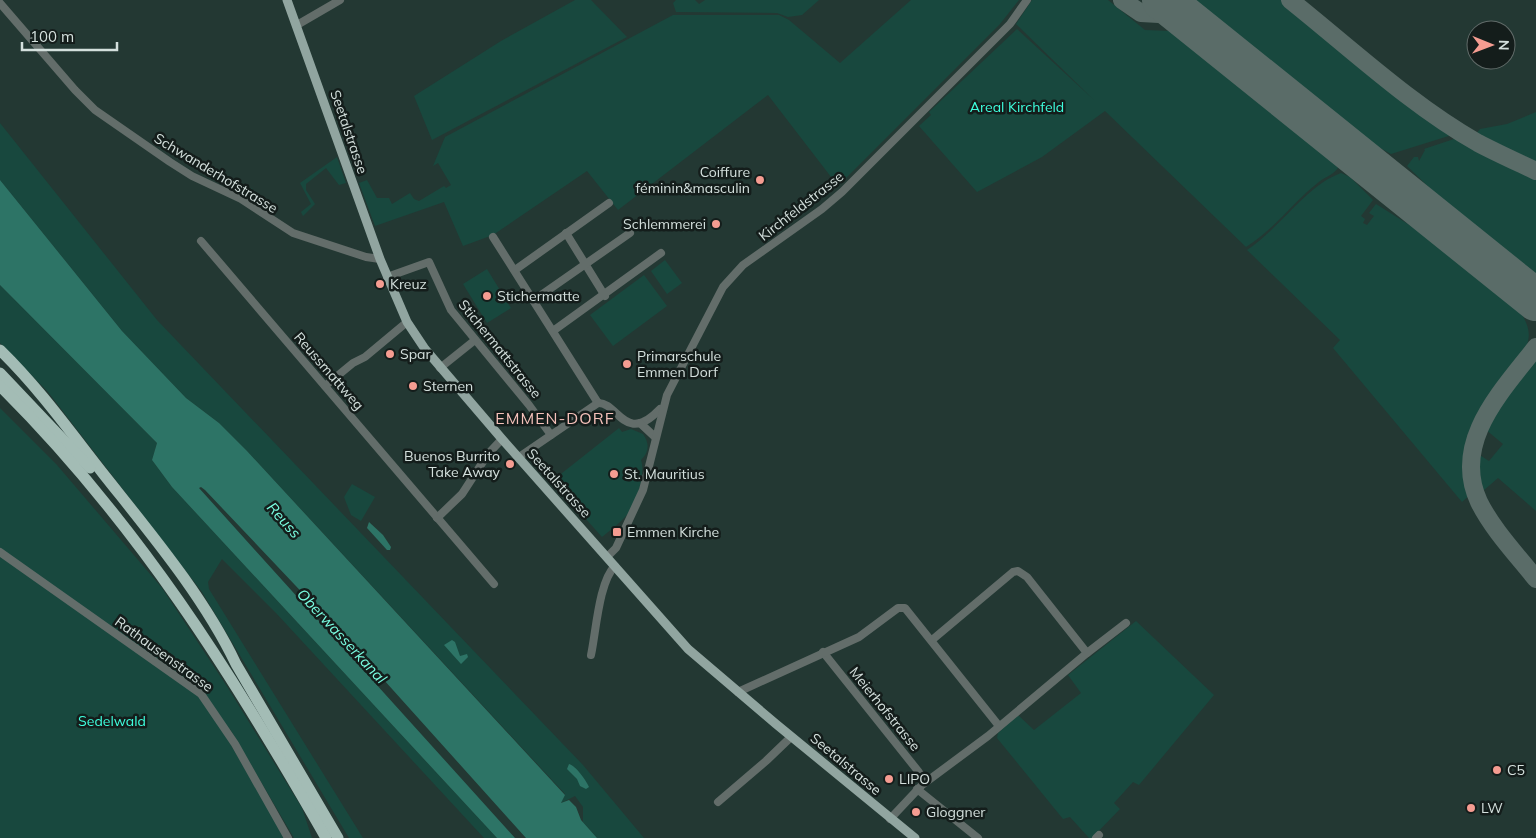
<svg xmlns="http://www.w3.org/2000/svg" width="1536" height="838" font-family="Mulish,sans-serif">
  <style>
    .green { fill: #18483e }
    .water { fill: #2d7466 }
    .lines { fill: none; stroke-linecap: round; stroke-linejoin: round }
    .taxiway { stroke: #5a6c68; stroke-width: 18 }
    .runway { stroke: #5a6c68; stroke-width: 42 }
    .minor { stroke: #636d6a; stroke-width: 8 }
    .major { stroke: #91a5a0; stroke-width: 9 }
    .highway { stroke: #a3bcb5; stroke-width: 11 }
    .poi-dot { fill: #f59c91; stroke: #141d1b; stroke-width: 2 }
    .labels { text-anchor: middle; dominant-baseline: central; stroke-width: 5; stroke-linejoin: round; paint-order: stroke }
    .park-label { font-size: 14px; fill: #3effde; stroke: #141d1b }
    .street-label { font-size: 14px; fill: #d4e0dd; stroke: #141d1b }
    .poi-label { font-size: 14px; fill: #d4e0dd; stroke: #141d1b; text-anchor: start }
    .water-label { font-size: 15px; font-style: italic; fill: #7afee2; stroke: #141d1b }
    .quarter-label { font-size: 16px; letter-spacing: 1px; fill: #f5c1ba; stroke: #141d1b }
  </style>
  <rect width="100%" height="100%" fill="#233833"/>
  <g class="green">
    <polygon points="575,0 591,0 627,37 432,140 414,96 501,41"/>
    <polygon points="676,0 695,0 699,4 705,0 819,0 802,15 788,17 777,13 676,12 673,3"/>
    <polygon points="911,0 1019,0 1000,24 838,186 768,95 618,210 587,171 493,235 463,246 444,202 375,226 359,183 367,180 377,198 389,198 392,204 410,193 414,199 419,201 444,186 446,188 451,185 438,163 433,166 445,137 673,15 779,15 789,20 840,63"/>
    <path d="M 1032,0 L 1108,0 L 1145,30 L 1170,31 L 1339,166 C 1335,174 1327,176 1320,181 C 1294,201 1275,229 1246,247 L 1105,111 L 1042,157 L 977,192 L 919,126 L 931,115 L 929,112 L 1017,29 L 1094,100 L 1016,24 Z"/>
    <polygon points="1193,0 1282,0 1423,113 1455,134 1391,154 1369,142"/>
    <polygon points="1536,112 1536,167 1475,135 1480,129 1507,124"/>
    <polygon points="0,123 157,320 583,765 644,838 597,838 583,822 583,807 575,796 561,803 565,794 526,752 247,451 219,423 186,398 122,331 0,180"/>
    <polygon points="1460,137 1536,177 1536,276 1444,202 1407,166 1414,157 1418,157 1419,161 1425,150 1424,149"/>
    <polygon points="337,157 346,183 339,185 326,168 306,184 306,190 315,204 303,216 301,212 311,204 300,183"/>
    <path d="M 1341,173 L 1350,177 L 1373,200 L 1361,216 L 1365,219 L 1363,223 L 1367,225 L 1374,216 L 1369,213 L 1376,204 L 1419,231 L 1519,309 C 1525,320 1531,329 1528,341 C 1526,354 1516,364 1509,374 C 1476,414 1454,439 1471,494 L 1462,502 L 1333,348 L 1340,340 L 1247,250 C 1279,229 1307,185 1341,173 Z"/>
    <polygon points="252,188 263,213 242,196"/>
    <polygon points="665,260 682,283 667,294 651,271"/>
    <polygon points="487,269 511,308 487,323 463,284"/>
    <polygon points="644,275 667,306 613,346 590,315"/>
    <polygon points="0,285 157,443 152,460 172,487 497,838 484,838 276,613 222,559 208,582 209,589 363,838 349,838 202,592 48,392 0,343"/>
    <polygon points="1536,357 1536,511 1498,478 1483,491 1477,473 1478,454 1489,461 1503,444 1485,429 1493,414"/>
    <polygon points="0,408 57,465 162,588 228,688 302,808 312,838 294,838 230,729 224,733 285,838 0,838"/>
    <path d="M 619,428 L 622,432 L 631,429 L 643,434 C 650,444 649,452 641,460 C 646,473 636,506 626,516 C 619,524 610,530 602,537 L 552,481 Z"/>
    <polygon points="352,484 375,497 361,521 351,515 344,497"/>
    <polygon points="1136,621 1214,695 1139,785 1133,782 1114,803 1120,809 1092,838 1089,838 1070,817 1063,819 997,738 998,733 1018,715 1034,730 1081,693 1068,675"/>
  </g>
  <g class="water">
    <polygon points="0,180 122,331 186,398 219,423 247,451 565,795 561,803 569,800 576,807 581,820 597,838 526,838 366,660 205,490 201,487 199,488 515,838 497,838 172,487 152,460 157,443 0,285"/>
    <polygon points="369,522 383,535 391,547 390,550 387,550 367,528"/>
    <polygon points="452,640 455,642 460,656 467,654 468,657 461,664 444,645"/>
    <path d="M 569,764 C 576,766 586,780 589,787 L 586,789 L 580,786 L 577,779 L 567,769 Z"/>
  </g>
  <g class="lines">
    <g class="taxiway">
      <polyline points="1122,0 1141,13 1177,15 1185,17"/>
      <path d="M 1290,0 C 1349,47 1412,106 1478,143 C 1497,153 1517,162 1536,171"/>
      <polyline points="1529,294 1536,298"/>
      <path d="M 1536,347 C 1502,391 1451,442 1479,502 C 1493,530 1517,555 1536,579"/>
    </g>
    <polyline class="runway" points="1163,0 1536,300"/>
    <g class="minor">
      <polyline points="0,3 75,90 95,110 170,162 192,176 241,199 293,233 366,257 380,259"/>
      <polyline points="297,25 340,0"/>
      <polyline points="566,233 605,296"/>
      <polyline points="493,237 598,403"/>
      <polyline points="201,241 494,584"/>
      <polyline points="515,270 609,203"/>
      <polyline points="387,277 429,262 451,310 529,405 551,435"/>
      <polyline points="534,300 630,233"/>
      <polyline points="553,331 661,253"/>
      <polyline points="440,368 475,340"/>
      <polyline points="325,386 353,363 365,357 407,322"/>
      <path d="M 598,403 C 618,402 625,446 660,409"/>
      <polyline points="640,423 655,437"/>
      <polyline points="519,457 598,403"/>
      <polyline points="437,518 462,494 488,454 502,439"/>
      <polyline points="0,552 201,694 235,744 288,838"/>
      <polyline points="607,557 616,548 643,490 667,395 723,287 743,265 822,209 842,192 1010,24 1027,0"/>
      <polyline points="823,652 918,771 925,782"/>
      <polyline points="1087,653 1126,623"/>
      <path d="M 591,655 C 596,632 599,581 615,566"/>
      <polyline points="738,692 859,637 898,608 905,608 999,726"/>
      <polyline points="917,789 978,838"/>
      <polyline points="718,802 766,761 791,737"/>
      <polyline points="890,819 922,785 988,736 1087,653 1027,577 1018,571 1013,572 932,640"/>
      <polyline points="1096,838 1099,835"/>
    </g>
    <polyline class="major" points="287,0 380,259 407,322 425,349 502,439 688,649 776,724 915,838"/>
    <g class="highway">
      <path d="M 0,350 C 40,389 71,433 105,476 C 151,534 204,597 236,664 L 338,838"/>
      <polyline points="0,373 90,468"/>
      <path d="M 0,386 C 136,521 232,673 326,838"/>
    </g>
  </g>
  <g class="poi-dot">
    <circle cx="760" cy="180" r="5"/>
    <circle cx="716" cy="224" r="5"/>
    <circle cx="380" cy="284" r="5"/>
    <circle cx="487" cy="296" r="5"/>
    <circle cx="390" cy="354" r="5"/>
    <circle cx="627" cy="364" r="5"/>
    <circle cx="413" cy="386" r="5"/>
    <circle cx="510" cy="464" r="5"/>
    <circle cx="614" cy="474" r="5"/>
    <rect x="612" y="527" width="10" height="10" rx="2.5"/>
    <circle cx="1497" cy="770" r="5"/>
    <circle cx="889" cy="779" r="5"/>
    <circle cx="1471" cy="808" r="5"/>
    <circle cx="916" cy="812" r="5"/>
  </g>
  <g class="labels">
    <g class="park-label">
      <text x="1017" y="107">Areal Kirchfeld</text>
      <text x="112" y="721">Sedelwald</text>
    </g>
    <g class="street-label">
      <text transform="translate(349 132) rotate(71)">Seetalstrasse</text>
      <text transform="translate(216 173) rotate(31)">Schwanderhofstrasse</text>
      <text transform="translate(801 206) rotate(-38)">Kirchfeldstrasse</text>
      <text transform="translate(500 349) rotate(51)">Stichermattstrasse</text>
      <text transform="translate(329 371) rotate(49)">Reussmattweg</text>
      <text transform="translate(559 483) rotate(48)">Seetalstrasse</text>
      <text transform="translate(164 654) rotate(36)">Rathausenstrasse</text>
      <text transform="translate(885 709) rotate(51)">Meierhofstrasse</text>
      <text transform="translate(846 764) rotate(40)">Seetalstrasse</text>
    </g>
    <g class="poi-label">
      <text x="750" y="172" text-anchor="end">Coiffure<tspan x="750" dy="16">féminin&amp;masculin</tspan></text>
      <text x="706" y="224" text-anchor="end">Schlemmerei</text>
      <text x="390" y="284">Kreuz</text>
      <text x="497" y="296">Stichermatte</text>
      <text x="400" y="354">Spar</text>
      <text x="637" y="356">Primarschule<tspan x="637" dy="16">Emmen Dorf</tspan></text>
      <text x="423" y="386">Sternen</text>
      <text x="500" y="456" text-anchor="end">Buenos Burrito<tspan x="500" dy="16">Take Away</tspan></text>
      <text x="624" y="474">St. Mauritius</text>
      <text x="627" y="532">Emmen Kirche</text>
      <text x="1507" y="770">C5</text>
      <text x="899" y="779">LIPO</text>
      <text x="1481" y="808">LW</text>
      <text x="926" y="812">Gloggner</text>
    </g>
    <g class="water-label">
      <text transform="translate(284 520) rotate(48)">Reuss</text>
      <text transform="translate(342 636) rotate(47)">Oberwasserkanal</text>
    </g>
    <g class="quarter-label">
      <text x="555" y="418">EMMEN-DORF</text>
    </g>
  </g>
  <g transform="translate(1491 45) rotate(91)"><circle r="24" fill="#141d1b" stroke="#616b69"/>
  <path d="M0-4L9 19L0 12L-9 19Z" fill="#f59c91"/>
  <text y="-8" font-size="14" font-weight="bold" text-anchor="middle" fill="#d4e0dd">N</text>
  </g>
  <path d="M22 42v8h95v-8" fill="none" stroke="#d4e0dd" stroke-width="2.5"/>
  <text x="30" y="42" font-size="15" fill="#d4e0dd" stroke="#141d1b" stroke-width="4" paint-order="stroke">100 m</text>
</svg>
